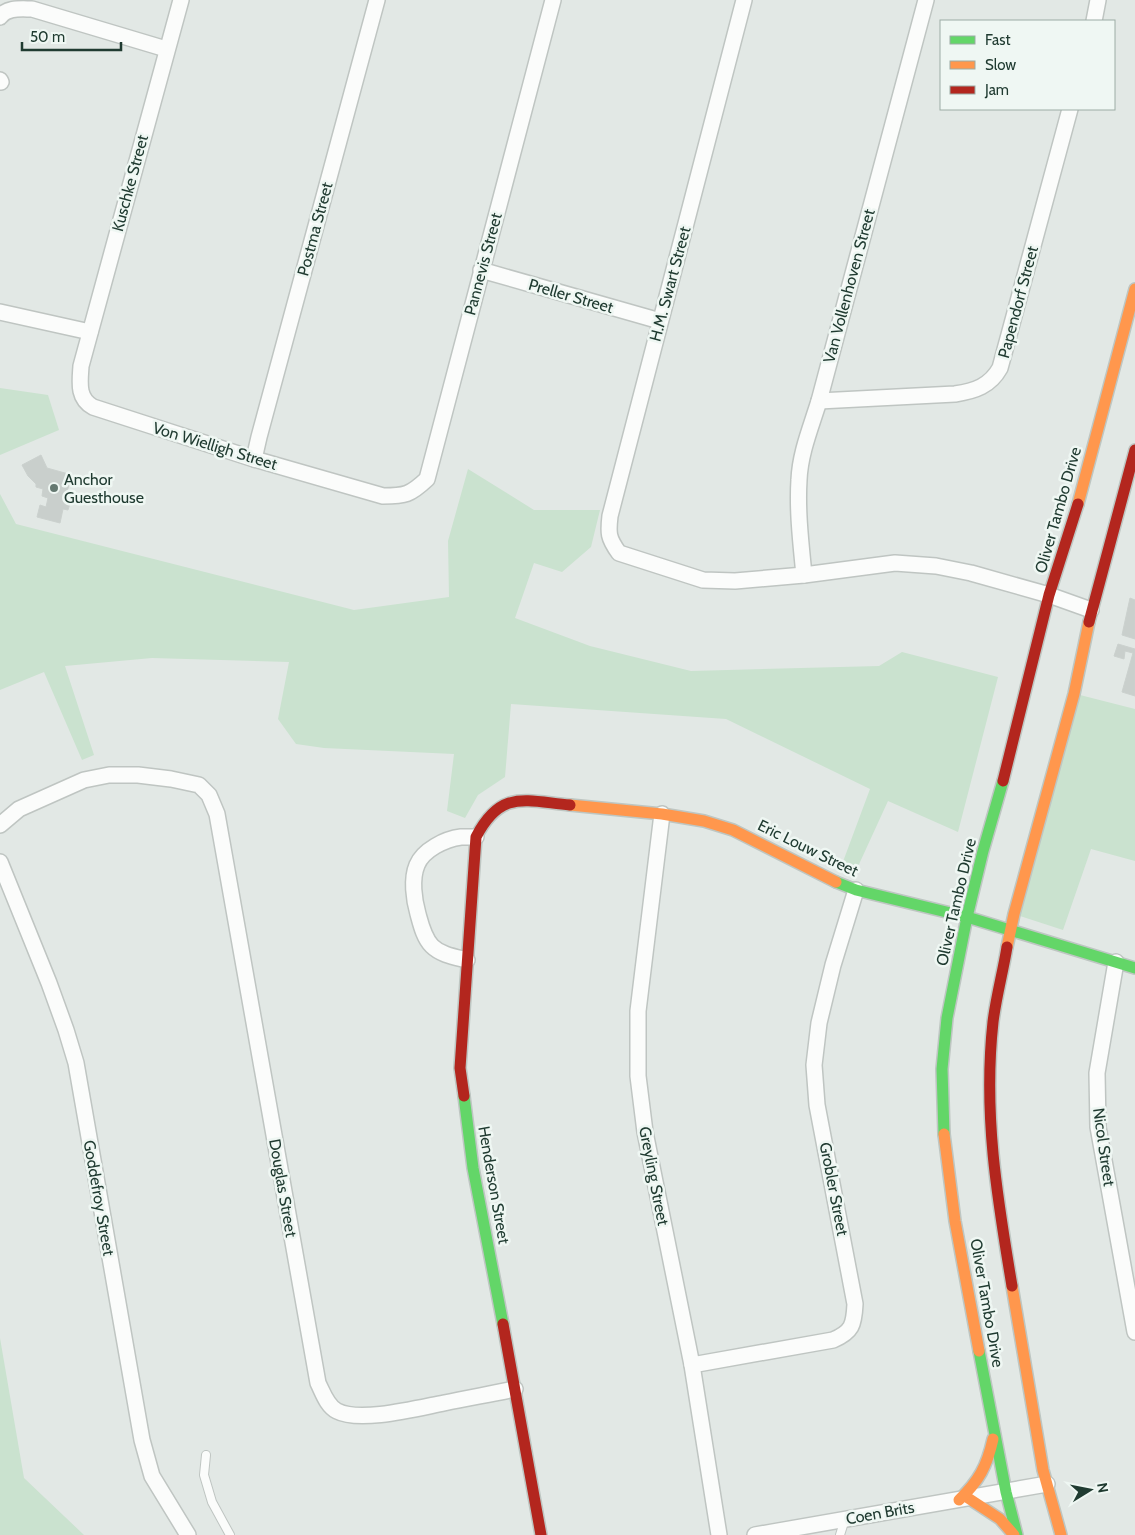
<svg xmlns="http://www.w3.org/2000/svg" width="1135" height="1535" font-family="Cabin,sans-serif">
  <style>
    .green { fill: #cae2cf }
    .building { fill: #c9cfcc; stroke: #cbd1ce }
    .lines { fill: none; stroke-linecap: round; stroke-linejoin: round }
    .lane-casing { stroke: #bfc5c2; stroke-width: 10 }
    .street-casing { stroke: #bfc5c2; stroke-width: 18 }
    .fast-casing { stroke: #bec6c2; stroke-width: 14 }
    .slow-casing { stroke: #bec6c2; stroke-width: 14 }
    .jam-casing { stroke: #bec6c2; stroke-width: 14 }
    .lane { stroke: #fbfcfb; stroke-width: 8 }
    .street { stroke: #fbfcfb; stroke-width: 15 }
    .fast { stroke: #63d668; stroke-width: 11 }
    .slow { stroke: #ff974d; stroke-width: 11 }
    .jam { stroke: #b3261e; stroke-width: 11 }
    .poi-dot { fill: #647870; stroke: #eff7f3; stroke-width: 2 }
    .labels { text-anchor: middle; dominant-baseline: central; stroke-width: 5; stroke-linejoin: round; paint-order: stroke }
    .street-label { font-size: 16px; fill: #203b31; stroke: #eff7f3 }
    .poi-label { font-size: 16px; fill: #203b31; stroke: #eff7f3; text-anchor: start }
  </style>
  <rect width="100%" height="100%" fill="#e2e8e5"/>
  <g class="green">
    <polygon points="0,388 48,395 59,430 0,455"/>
    <polygon points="468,469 534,510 600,510 591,547 562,572 534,563 515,618 590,646 691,671 879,666 902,652 998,677 958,832 888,801 855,873 841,867 870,789 726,719 511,704 505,777 478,795 465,818 447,811 454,754 324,748 296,744 278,719 289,662 152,658 65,666 94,755 82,760 44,672 0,690 0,494 16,524 354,610 449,597 448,541"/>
    <polygon points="1080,695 1135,709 1135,861 1091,849 1063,930 1020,916"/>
    <polygon points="0,1338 24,1478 84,1535 0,1535"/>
  </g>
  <g class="building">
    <polygon points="41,455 47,468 72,475 66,495 72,497 68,510 63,509 60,523 37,517 40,505 46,507 48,498 42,496 43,489 36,487 36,484 28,476 22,465"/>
    <polygon points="1130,598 1135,600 1135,639 1122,635"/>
    <polygon points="1118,644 1135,649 1135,696 1122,692 1133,653 1125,651 1124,659 1114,656"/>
  </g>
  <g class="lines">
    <defs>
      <g id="lane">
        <polyline points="206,1455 204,1475 212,1502 230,1535"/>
        <polyline points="840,1535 845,1519"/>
      </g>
      <g id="street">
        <path d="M 181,0 L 81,366 C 80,382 77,398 93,407 L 254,459 L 383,496 C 405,496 410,495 427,479 L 553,0"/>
        <path d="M 744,0 L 610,516 C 608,533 608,538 619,553 L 703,580 L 735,581 L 804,575 L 895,563 L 936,566 L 971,573 L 1049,595 L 1091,610"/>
        <path d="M 0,17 C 7,7 21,9 32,9 L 166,49"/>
        <polyline points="1094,21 1098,0"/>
        <polyline points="0,80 1,82"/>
        <polyline points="481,270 660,321"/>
        <polyline points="0,312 90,332"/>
        <path d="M 819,401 L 955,394 C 975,391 990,386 1000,368 L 1070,109"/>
        <polyline points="254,459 259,437 377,0"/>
        <path d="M 804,575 C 801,544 797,511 799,480 C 800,453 811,427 819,401 L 926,0"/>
        <polyline points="662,814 638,1011 638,1076 645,1132 692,1365 719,1535"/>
        <path d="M 0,825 L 19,809 L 84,780 L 109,775 L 138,775 L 171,779 L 199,785 L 209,795 L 217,814 L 318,1383 C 323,1393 327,1406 337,1411 C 360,1423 418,1408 444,1403 C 468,1398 491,1394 515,1389"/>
        <polyline points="0,862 49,983 66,1030 76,1063 142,1440 152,1476 188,1535"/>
        <path d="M 467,960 C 455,957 441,955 432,946 C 424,938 421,925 418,914 C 414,900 411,879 417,865 C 423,850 445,839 461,837 C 465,837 471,837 476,837"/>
        <polyline points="1116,962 1097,1073 1098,1127 1135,1332"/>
        <path d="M 692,1365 L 833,1340 C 852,1332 854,1325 855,1304 L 817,1105 L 814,1065 L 819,1023 L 833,965 L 856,890"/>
        <polyline points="755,1535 1047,1484"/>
      </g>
      <g id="fast">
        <polyline points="836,882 856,890 967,917 1135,968"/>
        <polyline points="464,1096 473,1168 503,1324"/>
        <polyline points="944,1134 942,1069 947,1018 967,917 983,851 1003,781"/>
        <polyline points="979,1351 1006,1492 1017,1535"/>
      </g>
      <g id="slow">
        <polyline points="1078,504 1135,289"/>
        <polyline points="570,805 662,814 704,821 733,830 836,882"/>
        <polyline points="1007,947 1014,914 1074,694 1089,622"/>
        <polyline points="944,1134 955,1221 979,1351"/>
        <polyline points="1012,1286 1043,1470 1061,1535"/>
        <polyline points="968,1498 1000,1519 1014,1535"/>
        <path d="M 959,1500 C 979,1481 987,1466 993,1439"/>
      </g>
      <g id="jam">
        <polyline points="1089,622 1135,450"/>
        <polyline points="1003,781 1049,595 1078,504"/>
        <path d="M 1007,947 C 1003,972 996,997 993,1022 C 983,1113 997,1197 1012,1286"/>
        <path d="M 464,1096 L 460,1068 L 476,837 C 501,789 525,801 570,805"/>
        <polyline points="503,1324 541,1535"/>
      </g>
    </defs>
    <use href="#lane" class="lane-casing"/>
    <use href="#street" class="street-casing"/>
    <use href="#fast" class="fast-casing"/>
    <use href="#slow" class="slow-casing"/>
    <use href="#jam" class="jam-casing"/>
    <use href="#lane" class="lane"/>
    <use href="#street" class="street"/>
    <use href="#fast" class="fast"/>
    <use href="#slow" class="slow"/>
    <use href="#jam" class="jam"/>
  </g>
  <circle class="poi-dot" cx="54" cy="488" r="5"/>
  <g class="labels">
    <g class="street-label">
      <text transform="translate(130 183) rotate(-75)">Kuschke Street</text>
      <text transform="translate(315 229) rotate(-75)">Postma Street</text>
      <text transform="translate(483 264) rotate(-75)">Pannevis Street</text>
      <text transform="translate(670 284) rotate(-75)">H.M. Swart Street</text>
      <text transform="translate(849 286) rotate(-75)">Van Vollenhoven Street</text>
      <text transform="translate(571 296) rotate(16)">Preller Street</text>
      <text transform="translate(1018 302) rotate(-75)">Papendorf Street</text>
      <text transform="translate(215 446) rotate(17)">Von Wielligh Street</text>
      <text transform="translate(1058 510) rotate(-74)">Oliver Tambo Drive</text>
      <text transform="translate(808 848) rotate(26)">Eric Louw Street</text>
      <text transform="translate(956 902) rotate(-77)">Oliver Tambo Drive</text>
      <text transform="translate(1104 1147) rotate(82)">Nicol Street</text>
      <text transform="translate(654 1176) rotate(79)">Greyling Street</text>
      <text transform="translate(494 1185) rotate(80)">Henderson Street</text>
      <text transform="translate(283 1188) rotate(80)">Douglas Street</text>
      <text transform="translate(834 1189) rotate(79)">Grobler Street</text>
      <text transform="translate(99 1198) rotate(80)">Goddefroy Street</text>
      <text transform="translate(987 1303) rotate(80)">Oliver Tambo Drive</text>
      <text transform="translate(880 1513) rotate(-10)">Coen Brits</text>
    </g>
    <g class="poi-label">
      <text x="64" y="479">Anchor<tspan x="64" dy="18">Guesthouse</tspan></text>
    </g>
  </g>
  <rect x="940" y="20" width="175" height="90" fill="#eff7f3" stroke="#9caca5"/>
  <rect x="950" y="36" width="25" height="8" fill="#63d668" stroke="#9caca5"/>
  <text x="985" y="45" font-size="15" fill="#203b31">Fast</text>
  <rect x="950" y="61" width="25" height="8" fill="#ff974d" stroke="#9caca5"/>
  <text x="985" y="70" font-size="15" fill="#203b31">Slow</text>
  <rect x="950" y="86" width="25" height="8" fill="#b3261e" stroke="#9caca5"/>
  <text x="985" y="95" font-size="15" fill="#203b31">Jam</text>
  <g transform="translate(1090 1490) rotate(80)" stroke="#eff7f3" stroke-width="4" paint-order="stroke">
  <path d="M0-4L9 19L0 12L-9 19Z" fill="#203b31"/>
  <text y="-8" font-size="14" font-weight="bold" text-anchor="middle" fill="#203b31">N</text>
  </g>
  <path d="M22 42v8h99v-8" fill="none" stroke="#203b31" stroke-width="2.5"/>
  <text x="30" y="42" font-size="15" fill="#203b31" stroke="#eff7f3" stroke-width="4" paint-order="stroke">50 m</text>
</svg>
